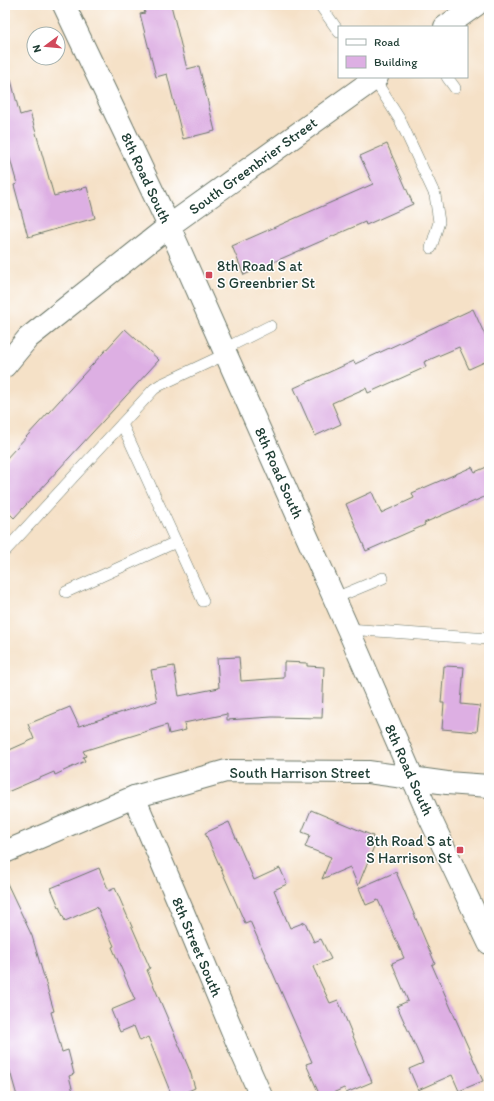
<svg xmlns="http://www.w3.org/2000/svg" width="494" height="1101" font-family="Itim,sans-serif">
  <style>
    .building { fill: #ddafe3 }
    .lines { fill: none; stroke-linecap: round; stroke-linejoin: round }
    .service-casing { stroke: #6a7667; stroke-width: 12 }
    .minor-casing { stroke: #6a7667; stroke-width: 24 }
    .service { stroke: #fff; stroke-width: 11 }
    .minor { stroke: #fff; stroke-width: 22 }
    .poi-dot { fill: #d1495b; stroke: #fff; stroke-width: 1.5 }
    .labels { text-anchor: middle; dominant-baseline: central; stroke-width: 3; stroke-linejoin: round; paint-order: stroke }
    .street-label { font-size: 15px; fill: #1f3d34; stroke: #fff }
    .poi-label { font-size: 15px; fill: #1f3d34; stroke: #fff; text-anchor: start }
  </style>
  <rect width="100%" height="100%" fill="#fff"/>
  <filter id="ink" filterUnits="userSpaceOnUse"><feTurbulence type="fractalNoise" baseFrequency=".025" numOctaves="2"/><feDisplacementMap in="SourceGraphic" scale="8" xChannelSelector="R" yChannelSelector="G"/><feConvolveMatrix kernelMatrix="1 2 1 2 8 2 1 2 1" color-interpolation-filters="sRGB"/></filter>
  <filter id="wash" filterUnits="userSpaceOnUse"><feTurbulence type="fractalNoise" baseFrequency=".012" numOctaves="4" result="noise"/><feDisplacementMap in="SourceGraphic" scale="16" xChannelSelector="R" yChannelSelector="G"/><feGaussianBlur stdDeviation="0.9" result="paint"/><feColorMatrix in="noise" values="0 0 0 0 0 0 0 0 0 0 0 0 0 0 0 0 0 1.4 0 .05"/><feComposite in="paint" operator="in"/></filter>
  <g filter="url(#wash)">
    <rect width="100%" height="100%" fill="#f5e1c7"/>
    <g id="blocks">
      <g class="building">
        <polygon points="143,5 171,5 187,69 199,66 215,131 183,139 167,74 156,77 140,14 145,13"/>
        <polygon points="11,80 20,115 30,112 54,196 87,187 95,218 28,237 14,185 17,184 5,141 5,81"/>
        <polygon points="387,144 413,204 366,225 365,222 244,275 232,246 373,184 360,156"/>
        <polygon points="473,309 489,344 489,360 469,369 459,347 424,362 426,367 368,393 366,388 332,403 341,424 315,436 294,388 354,361 355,364"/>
        <polygon points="125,329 159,360 14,518 5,509 5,460"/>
        <polygon points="489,466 489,495 424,523 425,525 366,551 346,504 372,492 381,513 414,498 412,493 472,467 475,472"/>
        <polygon points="239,657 241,681 284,678 284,662 307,663 307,666 324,667 322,718 272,717 227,720 227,714 184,723 186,730 169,734 167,725 83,751 86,756 83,757 85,761 55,775 54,772 5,793 5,752 34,739 28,724 70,707 79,726 157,701 151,670 174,666 179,696 219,688 217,658"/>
        <polygon points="444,666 464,667 461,704 480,706 477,732 442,729 444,703 441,703"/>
        <polygon points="311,810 373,836 371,842 375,844 358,886 350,867 322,879 331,857 305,847 310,835 302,832"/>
        <polygon points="229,822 254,880 280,868 287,884 274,890 290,928 305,922 314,942 321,939 331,959 313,967 330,1003 338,1000 372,1082 346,1093 344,1088 326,1096 320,1096 306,1064 312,1062 250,921 245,923 205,833"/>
        <polygon points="99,868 109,891 115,888 150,968 147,970 190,1071 195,1088 177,1096 172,1096 148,1037 140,1041 134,1026 120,1032 111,1010 135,1000 112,947 114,946 97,907 65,921 51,888"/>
        <polygon points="396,872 435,963 432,965 483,1081 459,1091 452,1075 418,1090 409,1069 423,1063 397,1006 408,1001 392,963 404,958 378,900 366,905 359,888"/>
        <polygon points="5,879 32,936 54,1011 51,1012 62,1052 68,1050 74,1074 69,1076 74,1096 17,1096 5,1054"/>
      </g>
    </g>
  </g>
  <g filter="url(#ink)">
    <use href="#blocks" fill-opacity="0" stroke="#6a7667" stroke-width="1"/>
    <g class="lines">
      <defs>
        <g id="service">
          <polyline points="320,5 339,32"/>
          <polyline points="373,77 400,120 435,195 439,222 431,248"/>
          <polyline points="447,77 455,88"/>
          <polyline points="224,349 270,326"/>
          <polyline points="122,424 203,601"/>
          <polyline points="5,551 154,389 160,385 226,354"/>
          <polyline points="66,592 176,542"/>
          <polyline points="335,598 383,578"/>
          <polyline points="348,629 489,639"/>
        </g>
        <g id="minor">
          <polyline points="64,5 169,226 348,629 430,818 489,943"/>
          <polyline points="445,27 476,5"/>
          <polyline points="5,366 28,338 169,226 377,77"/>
          <polyline points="134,797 183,912 237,1042 261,1096"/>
          <polyline points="5,852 134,797 226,771 368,772 447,783 489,786"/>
        </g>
      </defs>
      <use href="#service" class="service-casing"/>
      <use href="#minor" class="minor-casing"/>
      <use href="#service" class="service"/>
      <use href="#minor" class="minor"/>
    </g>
  </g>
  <g class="poi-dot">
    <rect x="205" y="271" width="8" height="8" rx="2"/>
    <rect x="456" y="846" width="8" height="8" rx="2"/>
  </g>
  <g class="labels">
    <g class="street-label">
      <text transform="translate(253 166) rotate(-36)">South Greenbrier Street</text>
      <text transform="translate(146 178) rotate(65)">8th Road South</text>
      <text transform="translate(279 473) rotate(66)">8th Road South</text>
      <text transform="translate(409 770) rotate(66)">8th Road South</text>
      <text x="300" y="773">South Harrison Street</text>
      <text transform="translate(197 947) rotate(67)">8th Street South</text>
    </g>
    <g class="poi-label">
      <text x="217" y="266">8th Road S at<tspan x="217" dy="17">S Greenbrier St</tspan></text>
      <text x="452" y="841" text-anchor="end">8th Road S at<tspan x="452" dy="17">S Harrison St</tspan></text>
    </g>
  </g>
  <rect width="494" height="1101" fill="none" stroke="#fff" stroke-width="20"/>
  <rect x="338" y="26" width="130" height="52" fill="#ffffff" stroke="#a5b1ae"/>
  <rect x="346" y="39" width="20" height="6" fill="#ffffff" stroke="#a5b1ae"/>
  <text x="374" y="46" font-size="12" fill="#1f3d34">Road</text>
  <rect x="346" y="56" width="20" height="12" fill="#ddafe3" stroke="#a5b1ae"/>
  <text x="374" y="66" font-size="12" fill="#1f3d34">Building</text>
  <g transform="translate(46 46) rotate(254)"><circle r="19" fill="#ffffff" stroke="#a5b1ae"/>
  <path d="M0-3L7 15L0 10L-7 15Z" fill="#d1495b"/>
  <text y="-6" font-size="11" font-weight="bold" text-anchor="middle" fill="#1f3d34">N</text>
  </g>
</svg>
